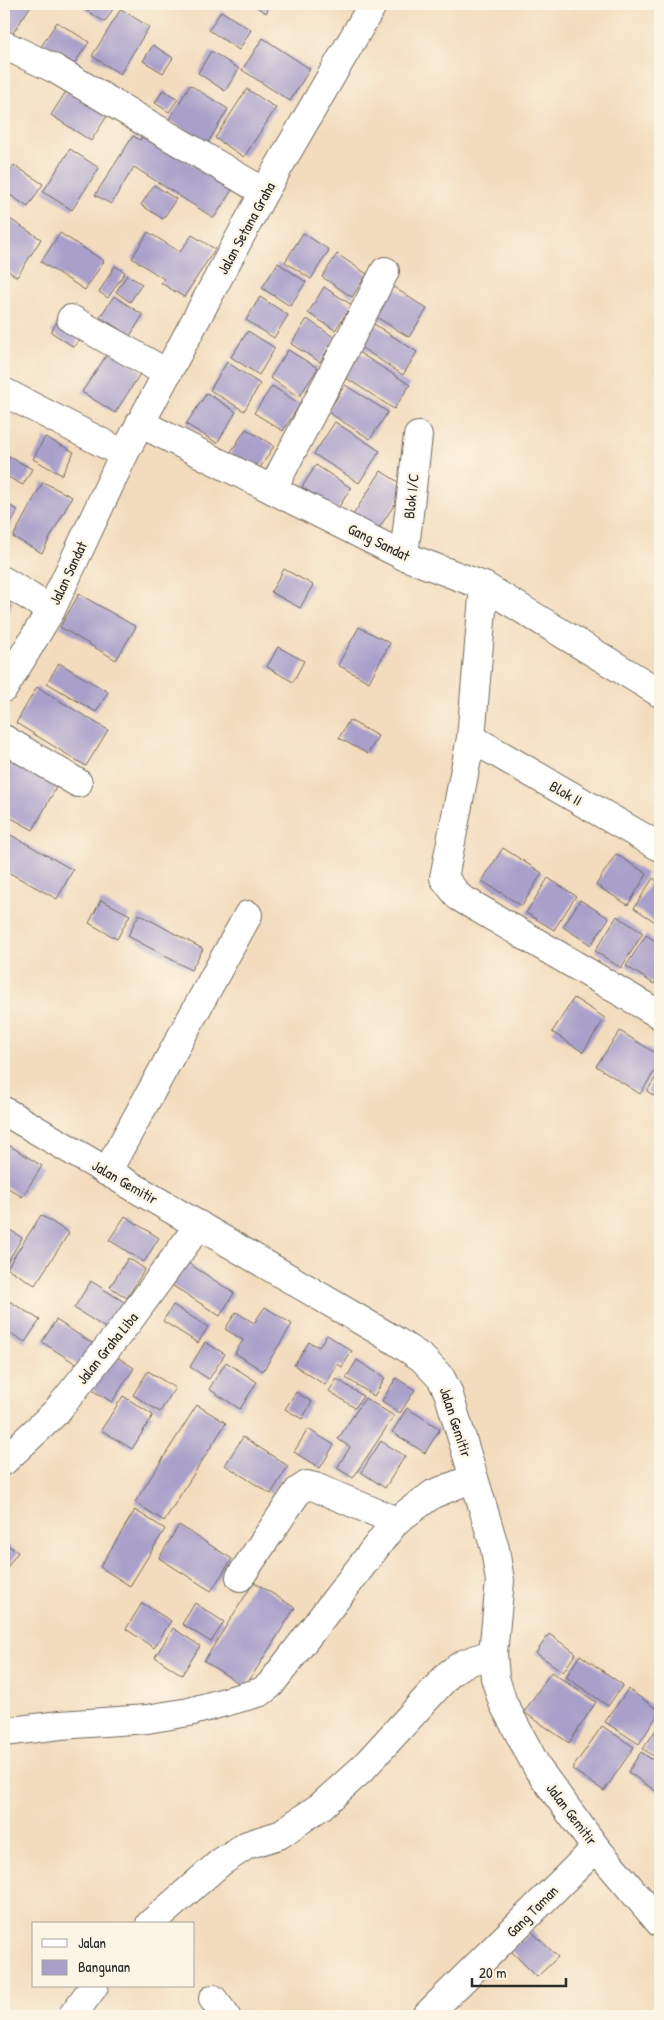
<svg xmlns="http://www.w3.org/2000/svg" width="664" height="2020" font-family="'Patrick Hand',sans-serif">
  <style>
    .building { fill: #a89fca }
    .lines { fill: none; stroke-linecap: round; stroke-linejoin: round }
    .minor-casing { stroke: #71695e; stroke-width: 30 }
    .minor { stroke: #fff; stroke-width: 28 }
    .labels { text-anchor: middle; dominant-baseline: central; stroke-width: 5; stroke-linejoin: round; paint-order: stroke }
    .street-label { font-size: 15px; fill: #2b2b2b; stroke: #fcf5e5 }
  </style>
  <rect width="100%" height="100%" fill="#fcf5e5"/>
  <filter id="ink" filterUnits="userSpaceOnUse"><feTurbulence type="fractalNoise" baseFrequency=".02" numOctaves="2"/><feDisplacementMap in="SourceGraphic" scale="10" xChannelSelector="R" yChannelSelector="G"/><feConvolveMatrix kernelMatrix="1 2 1 2 8 2 1 2 1" color-interpolation-filters="sRGB"/></filter>
  <filter id="wash" filterUnits="userSpaceOnUse"><feTurbulence type="fractalNoise" baseFrequency=".0096" numOctaves="4" result="noise"/><feDisplacementMap in="SourceGraphic" scale="20" xChannelSelector="R" yChannelSelector="G"/><feGaussianBlur stdDeviation="1.12" result="paint"/><feColorMatrix in="noise" values="0 0 0 0 0 0 0 0 0 0 0 0 0 0 0 0 0 1.4 0 .05"/><feComposite in="paint" operator="in"/></filter>
  <g filter="url(#wash)">
    <rect width="100%" height="100%" fill="#f3dcbd"/>
    <g id="blocks">
      <g class="building">
        <polygon points="4,4 32,4 11,36 4,31"/>
        <polygon points="87,4 105,4 113,9 105,22 84,9"/>
        <polygon points="252,4 271,4 266,13"/>
        <polygon points="121,9 149,27 120,74 92,56"/>
        <polygon points="221,11 251,30 239,50 209,30"/>
        <polygon points="57,22 89,42 72,67 41,47"/>
        <polygon points="263,38 310,69 290,101 242,70"/>
        <polygon points="153,45 173,58 163,73 143,61"/>
        <polygon points="211,51 239,69 225,91 198,73"/>
        <polygon points="190,85 228,109 207,144 169,120"/>
        <polygon points="247,89 276,108 244,157 215,138"/>
        <polygon points="67,90 107,116 91,141 51,115"/>
        <polygon points="163,90 178,99 169,112 155,103"/>
        <polygon points="145,134 232,190 214,218 134,167 111,204 95,195 133,136 140,140"/>
        <polygon points="70,149 99,168 72,210 43,192"/>
        <polygon points="14,165 43,184 28,207 4,191 4,182"/>
        <polygon points="154,185 176,199 163,219 141,205"/>
        <polygon points="5,216 41,239 17,277 4,268 4,219"/>
        <polygon points="148,232 180,252 192,235 215,249 184,297 161,283 164,279 132,258"/>
        <polygon points="60,233 104,261 85,290 41,262"/>
        <polygon points="303,233 329,250 311,279 285,262"/>
        <polygon points="337,254 367,274 352,297 322,277"/>
        <polygon points="278,263 306,282 290,306 262,288"/>
        <polygon points="115,266 125,272 108,298 99,292"/>
        <polygon points="127,275 142,284 130,302 116,292"/>
        <polygon points="392,286 427,309 409,337 373,315"/>
        <polygon points="324,287 352,305 335,330 308,313"/>
        <polygon points="114,296 143,315 130,336 100,317"/>
        <polygon points="260,297 288,315 274,338 246,320"/>
        <polygon points="60,317 83,332 74,347 51,332"/>
        <polygon points="307,319 335,338 320,362 291,344"/>
        <polygon points="374,324 417,352 403,375 359,346"/>
        <polygon points="248,331 275,348 259,375 231,357"/>
        <polygon points="110,350 142,371 115,413 82,392"/>
        <polygon points="288,350 318,368 299,397 270,378"/>
        <polygon points="358,352 410,385 394,409 343,376"/>
        <polygon points="227,362 260,384 244,411 210,390"/>
        <polygon points="345,385 388,412 370,439 328,412"/>
        <polygon points="272,386 300,404 283,431 254,413"/>
        <polygon points="207,393 236,412 217,443 186,424"/>
        <polygon points="335,422 380,451 359,483 314,454"/>
        <polygon points="246,429 274,446 258,471 230,453"/>
        <polygon points="45,437 74,452 62,475 33,459"/>
        <polygon points="10,457 32,469 23,485 4,475 4,468"/>
        <polygon points="316,465 351,488 337,510 302,487"/>
        <polygon points="381,471 406,487 377,531 353,515"/>
        <polygon points="43,482 72,497 42,553 13,537"/>
        <polygon points="4,503 18,510 4,537"/>
        <polygon points="284,569 313,585 300,608 271,592"/>
        <polygon points="79,594 136,627 116,660 60,627"/>
        <polygon points="4,601 12,606 4,620"/>
        <polygon points="359,627 390,643 369,682 338,665"/>
        <polygon points="278,647 304,661 293,682 267,667"/>
        <polygon points="59,663 108,692 96,712 47,683"/>
        <polygon points="37,687 108,730 86,766 16,723"/>
        <polygon points="349,720 378,736 368,754 339,738"/>
        <polygon points="4,754 58,784 33,830 4,814"/>
        <polygon points="11,835 73,870 57,899 4,870 4,848"/>
        <polygon points="503,848 542,873 522,906 482,881"/>
        <polygon points="616,854 647,874 628,905 596,885"/>
        <polygon points="548,878 576,896 554,930 526,913"/>
        <polygon points="653,878 660,883 660,925 634,908"/>
        <polygon points="101,900 130,915 117,939 89,923"/>
        <polygon points="580,900 609,918 591,945 563,927"/>
        <polygon points="139,914 203,949 191,970 128,936"/>
        <polygon points="617,916 643,933 621,968 595,951"/>
        <polygon points="646,935 660,944 660,973 654,984 626,966"/>
        <polygon points="574,998 605,1018 583,1052 552,1032"/>
        <polygon points="620,1031 660,1056 660,1063 640,1094 596,1066"/>
        <polygon points="660,1071 660,1100 647,1091"/>
        <polygon points="4,1142 42,1166 22,1197 4,1185"/>
        <polygon points="41,1215 69,1233 35,1285 7,1268"/>
        <polygon points="125,1216 159,1238 144,1262 109,1240"/>
        <polygon points="6,1227 22,1238 4,1267 4,1230"/>
        <polygon points="128,1258 145,1269 127,1298 110,1287"/>
        <polygon points="182,1259 234,1293 220,1316 167,1282"/>
        <polygon points="91,1281 127,1304 110,1331 74,1308"/>
        <polygon points="9,1301 40,1320 25,1342 4,1329 4,1309"/>
        <polygon points="173,1305 208,1327 198,1343 163,1321"/>
        <polygon points="265,1307 292,1324 263,1371 235,1353 243,1340 225,1329 236,1312 254,1323"/>
        <polygon points="56,1320 95,1345 81,1367 42,1342"/>
        <polygon points="327,1335 352,1351 342,1367 338,1364 325,1385 294,1365 309,1342 319,1347"/>
        <polygon points="205,1342 225,1354 209,1379 190,1367"/>
        <polygon points="114,1355 134,1368 112,1402 92,1390"/>
        <polygon points="357,1360 385,1378 374,1396 346,1378"/>
        <polygon points="226,1362 257,1382 240,1409 209,1389"/>
        <polygon points="148,1371 175,1388 160,1412 133,1395"/>
        <polygon points="396,1378 415,1390 400,1413 382,1401"/>
        <polygon points="337,1379 363,1396 355,1408 329,1391"/>
        <polygon points="296,1392 312,1402 302,1419 285,1409"/>
        <polygon points="123,1396 153,1415 132,1449 101,1430"/>
        <polygon points="365,1398 394,1416 353,1478 337,1468 350,1447 338,1439"/>
        <polygon points="197,1405 226,1423 164,1521 135,1502"/>
        <polygon points="407,1408 440,1429 425,1453 392,1432"/>
        <polygon points="308,1429 334,1445 320,1468 294,1452"/>
        <polygon points="243,1437 288,1466 271,1494 225,1465"/>
        <polygon points="381,1441 405,1456 385,1488 361,1472"/>
        <polygon points="135,1510 165,1529 130,1586 100,1567"/>
        <polygon points="179,1525 232,1559 211,1591 159,1558"/>
        <polygon points="4,1543 18,1552 4,1572"/>
        <polygon points="254,1582 295,1608 245,1687 204,1661"/>
        <polygon points="142,1603 171,1621 154,1648 126,1629"/>
        <polygon points="195,1603 224,1622 211,1642 182,1624"/>
        <polygon points="173,1628 200,1646 182,1675 155,1657"/>
        <polygon points="549,1634 576,1653 563,1672 536,1653"/>
        <polygon points="580,1655 623,1685 608,1706 566,1677"/>
        <polygon points="551,1672 596,1702 569,1743 524,1712"/>
        <polygon points="628,1689 660,1711 639,1744 605,1722"/>
        <polygon points="660,1724 660,1760 643,1749"/>
        <polygon points="602,1726 634,1747 604,1791 572,1769"/>
        <polygon points="641,1752 660,1765 660,1794 628,1772"/>
        <polygon points="531,1931 558,1957 537,1977 511,1951"/>
      </g>
    </g>
  </g>
  <g filter="url(#ink)">
    <use href="#blocks" fill-opacity="0" stroke="#71695e" stroke-width="1"/>
    <g class="lines">
      <defs>
        <g id="minor">
          <polyline points="4,45 55,69 264,192"/>
          <polyline points="71,319 167,373"/>
          <polyline points="4,392 124,454"/>
          <polyline points="140,423 404,556 484,586 471,738 444,878 459,897 660,1015"/>
          <polyline points="273,488 385,271"/>
          <polyline points="404,556 418,436"/>
          <polyline points="4,581 51,610"/>
          <polyline points="484,586 660,693"/>
          <polyline points="4,688 51,610 124,454 264,192 373,4"/>
          <polyline points="471,738 660,847"/>
          <polyline points="4,739 78,783"/>
          <polyline points="4,1111 396,1341 422,1358 441,1378 448,1392 483,1508 495,1549 500,1581 493,1653 495,1678 503,1703 538,1769 596,1848 660,1923"/>
          <polyline points="107,1172 248,915"/>
          <polyline points="4,1461 56,1412 128,1322 199,1225"/>
          <polyline points="240,1577 298,1491 307,1485 315,1487 396,1521"/>
          <polyline points="4,1732 60,1725 147,1719 189,1712 261,1692 270,1685 396,1521 433,1494 474,1478"/>
          <polyline points="150,1924 221,1862 247,1845 279,1835 321,1806 362,1769 449,1674 463,1664 493,1653"/>
          <polyline points="213,1999 226,2016"/>
          <polyline points="72,2016 94,1986"/>
          <polyline points="426,2016 596,1848"/>
        </g>
      </defs>
      <use href="#minor" class="minor-casing"/>
      <use href="#minor" class="minor"/>
    </g>
  </g>
  <g class="labels">
    <g class="street-label">
      <text transform="translate(246 228) rotate(-61)">Jalan Setana Graha</text>
      <text transform="translate(411 496) rotate(-84)">Blok I/C</text>
      <text transform="translate(379 542) rotate(26)">Gang Sandat</text>
      <text transform="translate(68 573) rotate(-65)">Jalan Sandat</text>
      <text transform="translate(566 793) rotate(30)">Blok II</text>
      <text transform="translate(125 1182) rotate(30)">Jalan Gemitir</text>
      <text transform="translate(107 1348) rotate(-51)">Jalan Graha Liba</text>
      <text transform="translate(456 1422) rotate(72)">Jalan Gemitir</text>
      <text transform="translate(572 1814) rotate(53)">Jalan Gemitir</text>
      <text transform="translate(532 1911) rotate(-45)">Gang Taman</text>
    </g>
  </g>
  <rect width="664" height="2020" fill="none" stroke="#fcf5e5" stroke-width="20"/>
  <rect x="32" y="1922" width="162" height="65" fill="#fcf5e5" stroke="#a8a49b"/>
  <rect x="42" y="1939" width="25" height="8" fill="#ffffff" stroke="#a8a49b"/>
  <text x="78" y="1948" font-size="15" fill="#2b2b2b">Jalan</text>
  <rect x="42" y="1960" width="25" height="15" fill="#a89fca" stroke="#a8a49b"/>
  <text x="78" y="1972" font-size="15" fill="#2b2b2b">Bangunan</text>
  <path d="M472 1978v8h94v-8" fill="none" stroke="#2b2b2b" stroke-width="2.5"/>
  <text x="479" y="1978" font-size="15" fill="#2b2b2b" stroke="#fcf5e5" stroke-width="4" paint-order="stroke">20 m</text>
</svg>
